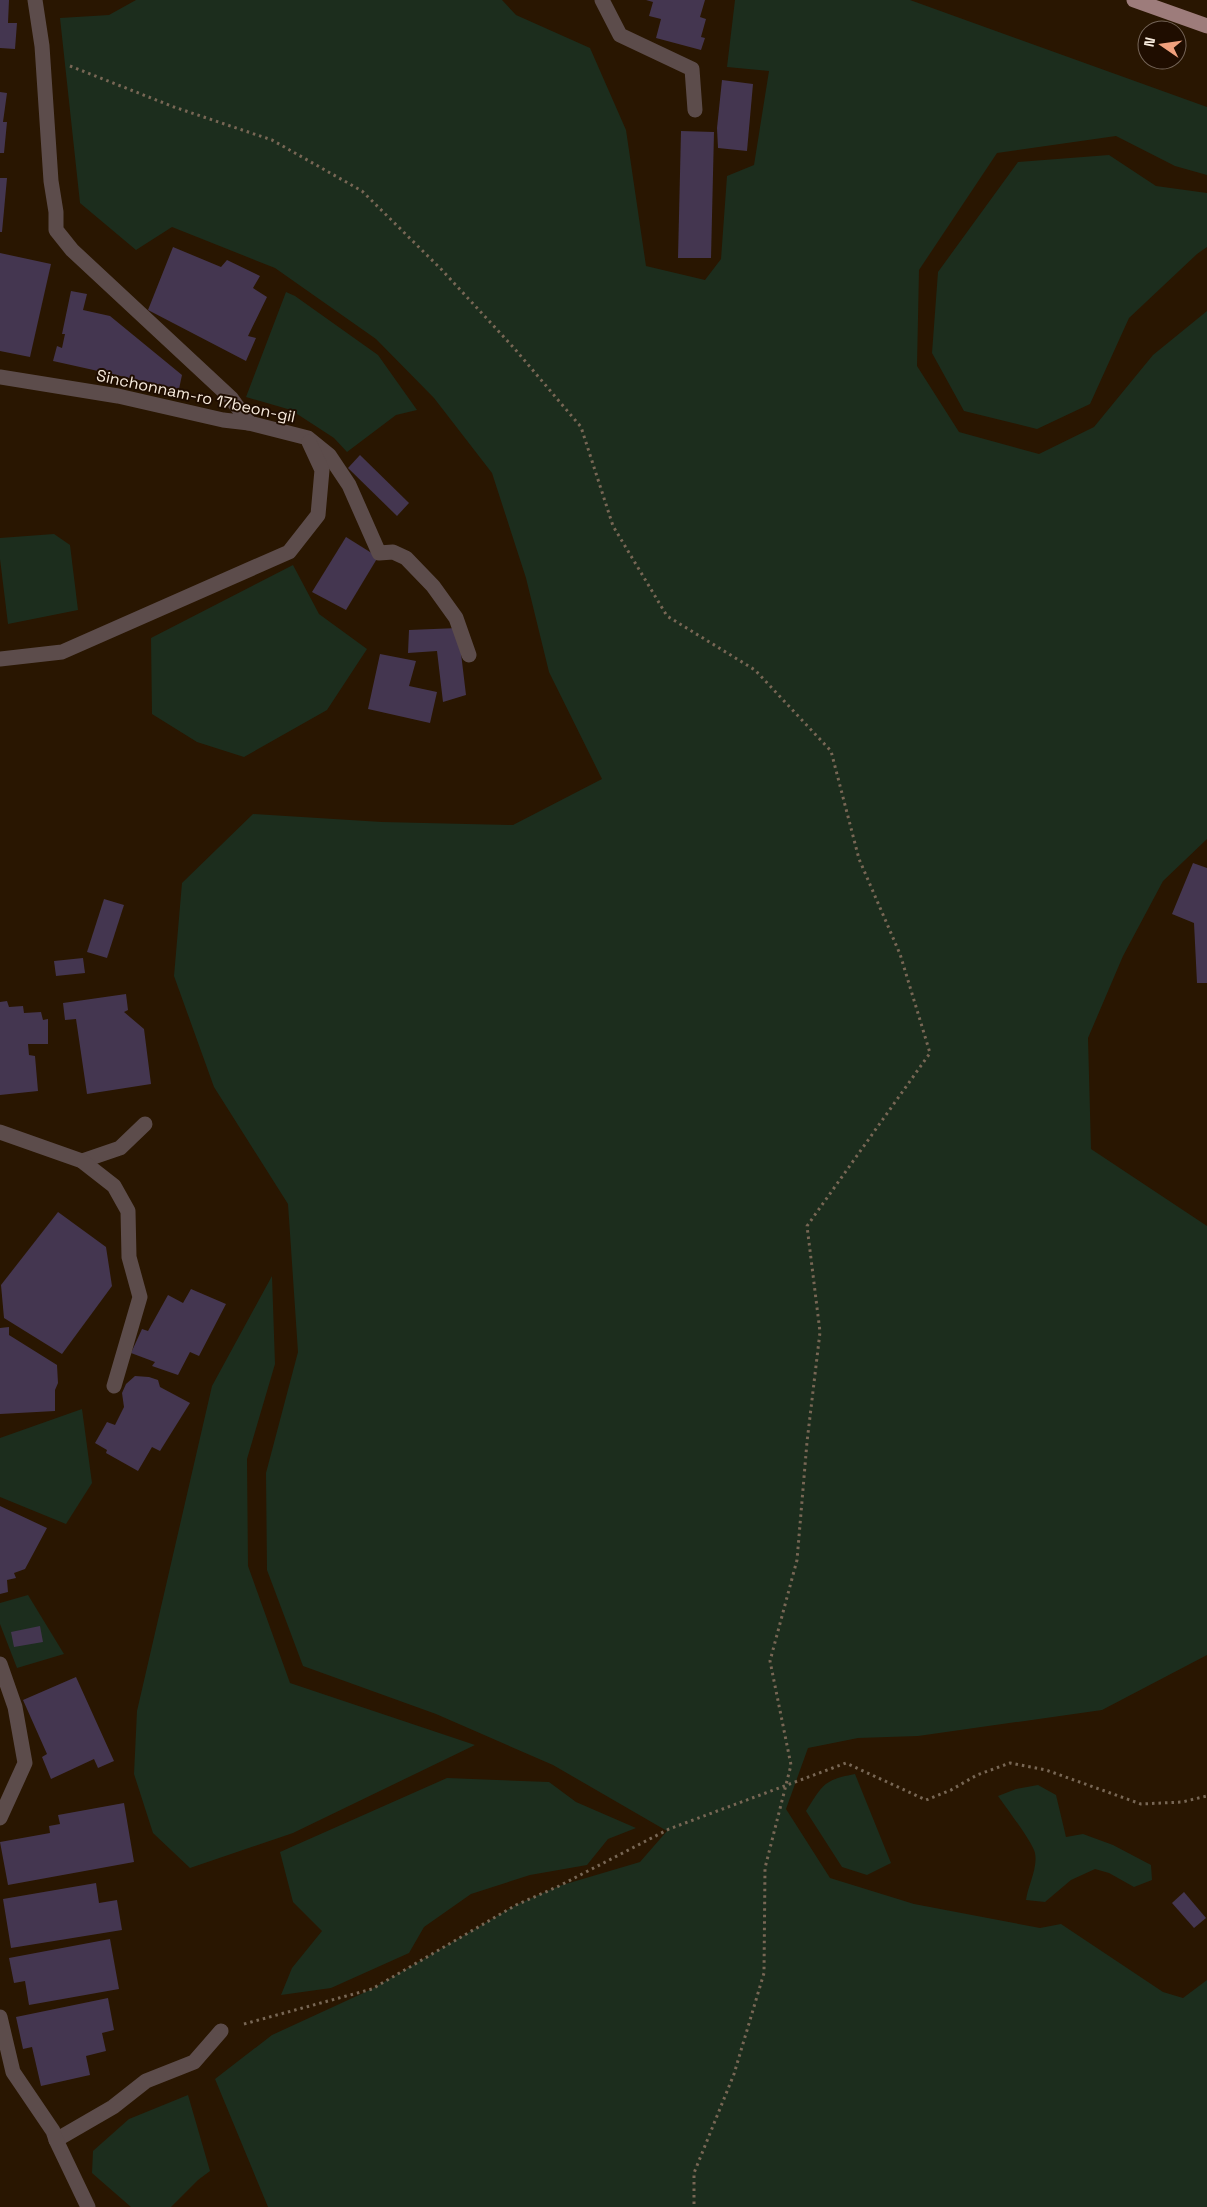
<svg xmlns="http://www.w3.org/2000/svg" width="1207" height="2207" font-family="'Space Grotesk',sans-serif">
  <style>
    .green { fill: #1c2d1d }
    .building { fill: #443650 }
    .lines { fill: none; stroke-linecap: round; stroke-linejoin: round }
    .path { stroke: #786755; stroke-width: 3; stroke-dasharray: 2.5 4; stroke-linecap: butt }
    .lane { stroke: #5c4c4b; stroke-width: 15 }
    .street { stroke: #5c4c4b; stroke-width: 15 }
    .primary { stroke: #9d7c7b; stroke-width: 15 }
    .labels { text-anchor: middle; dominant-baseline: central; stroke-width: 4; stroke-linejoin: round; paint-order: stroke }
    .street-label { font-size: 16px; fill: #f7eadc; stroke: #1f0d00 }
  </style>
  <rect width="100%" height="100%" fill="#291601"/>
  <g class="green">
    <polygon points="136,0 502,0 516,15 590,48 626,130 646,266 705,280 721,259 727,176 754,165 769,71 727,67 735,0 910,0 1207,107 1207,175 1175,166 1116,136 997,153 919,270 917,366 959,432 1039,454 1094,427 1153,355 1207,311 1207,839 1163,881 1123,956 1088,1038 1091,1149 1207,1226 1207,1655 1102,1710 918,1736 858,1738 808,1748 786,1809 830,1878 914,1904 1040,1928 1061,1924 1163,1992 1183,1998 1207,1980 1207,2207 268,2207 215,2079 272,2035 372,1989 516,1905 559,1886 640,1862 667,1831 553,1765 436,1714 303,1666 267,1570 266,1473 298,1352 288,1204 214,1087 174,976 182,883 253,814 382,822 513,825 602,779 549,672 526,578 492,473 434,398 376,339 275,268 172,227 136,250 80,203 60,18 109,15"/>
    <polygon points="1109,155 1156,186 1207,193 1207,247 1197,254 1129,318 1090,404 1037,429 964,411 932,353 938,272 1018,162"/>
    <polygon points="286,292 295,296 378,355 417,410 396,415 347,452 334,438 291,410 246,397"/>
    <polygon points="54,534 70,545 78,610 8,624 0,559 0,538"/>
    <polygon points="293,565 319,614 367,649 327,710 244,757 197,742 152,714 151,638"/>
    <polygon points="272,1276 275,1364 247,1459 248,1566 290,1683 475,1745 293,1833 190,1868 153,1833 134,1774 137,1711 212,1386"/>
    <polygon points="82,1409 92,1483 66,1524 0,1497 0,1438"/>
    <polygon points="28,1595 64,1654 17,1668 0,1624 0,1603"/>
    <path d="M 855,1774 L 891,1863 L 867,1875 L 842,1867 L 806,1811 C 823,1785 823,1780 855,1774 Z"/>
    <polygon points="447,1778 549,1782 576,1802 636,1828 608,1839 587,1865 530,1875 471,1894 424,1927 409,1953 331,1988 281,1995 292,1968 322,1931 293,1902 280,1852"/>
    <path d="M 1038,1785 L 1056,1795 L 1066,1837 L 1083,1834 L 1113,1845 L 1151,1865 L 1152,1880 L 1134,1887 L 1109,1873 L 1095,1869 L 1071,1880 L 1045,1902 L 1026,1900 C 1028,1885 1038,1868 1035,1853 C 1033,1843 1005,1806 998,1796 L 1016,1789 Z"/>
    <polygon points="188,2095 210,2171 198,2180 171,2207 131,2207 92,2173 93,2151 129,2119"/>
  </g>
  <g class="building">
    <polygon points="0,0 9,0 8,23 17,23 15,49 0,48"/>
    <polygon points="646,0 705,0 700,17 706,19 701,37 705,38 701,50 656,38 661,19 649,16 653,2"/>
    <polygon points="722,80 753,84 747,151 718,148 717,128"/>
    <polygon points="0,92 7,93 3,122 7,122 4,153 0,153"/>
    <polygon points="681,131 714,132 711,258 678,258"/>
    <polygon points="0,178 7,178 2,232 0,232"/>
    <polygon points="173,247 221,267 227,260 260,276 253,288 267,297 248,336 256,338 246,361 148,310"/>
    <polygon points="0,253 51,264 30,357 0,351"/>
    <polygon points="71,291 87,294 83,310 110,316 182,375 179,389 53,361 57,346 62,348 65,334 62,334"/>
    <polygon points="360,455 409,503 397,516 348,468"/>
    <polygon points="346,537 378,557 346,610 312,592"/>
    <polygon points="458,628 466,695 443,702 437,651 408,653 409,630"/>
    <polygon points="380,654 416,661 409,686 437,692 430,723 368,709"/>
    <polygon points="1193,863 1207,868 1207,983 1197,983 1194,923 1172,914"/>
    <polygon points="104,899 124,905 107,958 87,952"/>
    <polygon points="83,958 85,973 56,976 54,961"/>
    <polygon points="126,994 128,1010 124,1012 144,1029 151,1084 87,1094 76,1019 65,1020 63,1003"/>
    <polygon points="7,1001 9,1007 23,1006 24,1013 41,1012 43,1020 48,1019 48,1044 28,1044 29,1055 35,1056 38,1091 0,1095 0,1002"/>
    <polygon points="58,1212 106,1247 112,1286 62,1354 4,1318 1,1285"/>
    <polygon points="191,1289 226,1304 199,1356 190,1352 178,1375 152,1366 155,1362 131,1353 142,1329 148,1331 168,1295 183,1303"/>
    <polygon points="9,1327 9,1335 57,1365 58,1383 55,1390 55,1411 0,1414 0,1328"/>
    <polygon points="135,1376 149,1377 158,1380 160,1387 190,1403 160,1451 152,1447 138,1471 106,1453 107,1450 95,1443 107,1422 115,1425 124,1407 122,1393 126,1384"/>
    <polygon points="0,1506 47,1528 25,1569 14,1573 16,1578 7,1580 8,1592 0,1594"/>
    <polygon points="40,1626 43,1642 14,1647 11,1632"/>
    <polygon points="76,1677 114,1761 98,1768 94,1759 51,1779 42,1757 47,1754 23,1700"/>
    <polygon points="124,1803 134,1862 8,1885 0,1842 50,1833 49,1826 60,1824 58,1815"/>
    <polygon points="96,1883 99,1903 117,1900 122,1930 11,1948 3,1899"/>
    <polygon points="1184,1892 1206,1918 1194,1928 1172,1903"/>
    <polygon points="110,1939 119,1989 29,2005 25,1981 14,1983 9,1958"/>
    <polygon points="108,1998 114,2030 102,2033 106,2051 86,2056 90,2075 41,2086 32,2047 23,2049 16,2017"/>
  </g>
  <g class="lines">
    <g class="path">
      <polyline points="70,66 174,107 272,140 362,191 441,269 514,348 581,427 613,526 667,616 755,670 831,751 859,859 900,954 930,1053 807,1226 820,1332 807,1442 797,1560 770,1661 791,1765 765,1868 764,1973 734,2074 694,2173 694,2207"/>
      <polyline points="244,2024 372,1989 516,1905 559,1886 669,1829 846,1763 926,1800 951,1790 977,1775 1010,1763 1046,1770 1141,1804 1182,1802 1207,1796"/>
    </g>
    <g class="lane">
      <polyline points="35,0 42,46 51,181 56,212 56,230 72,250 231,398 249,423"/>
      <polyline points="602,0 620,35 692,69 695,110"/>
      <polyline points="82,1161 120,1148 145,1124"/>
      <polyline points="56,2140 113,2107 146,2081 194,2062 221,2031"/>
    </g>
    <g class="street">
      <polyline points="0,377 118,396 223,420 249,423 308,438 329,455 349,485 379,553 393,552 406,558 433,586 456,618 469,655"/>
      <polyline points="0,659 62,652 289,552 318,515 322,470 309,442"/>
      <polyline points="0,1132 82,1161 114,1186 128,1211 129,1257 140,1297 114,1386"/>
      <polyline points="0,1664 15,1707 25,1763 0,1818"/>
      <polyline points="0,2017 13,2072 53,2131 56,2140 88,2207"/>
    </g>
    <polyline class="primary" points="1134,0 1207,26"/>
  </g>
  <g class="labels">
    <g class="street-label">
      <text transform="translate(196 396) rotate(12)">Sinchonnam-ro 17beon-gil</text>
    </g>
  </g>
  <g transform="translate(1162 45) rotate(283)"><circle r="24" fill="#1f0d00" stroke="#756558"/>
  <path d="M0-4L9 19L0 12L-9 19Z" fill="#f1a17d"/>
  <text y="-8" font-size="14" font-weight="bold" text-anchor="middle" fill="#f7eadc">N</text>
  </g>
</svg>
